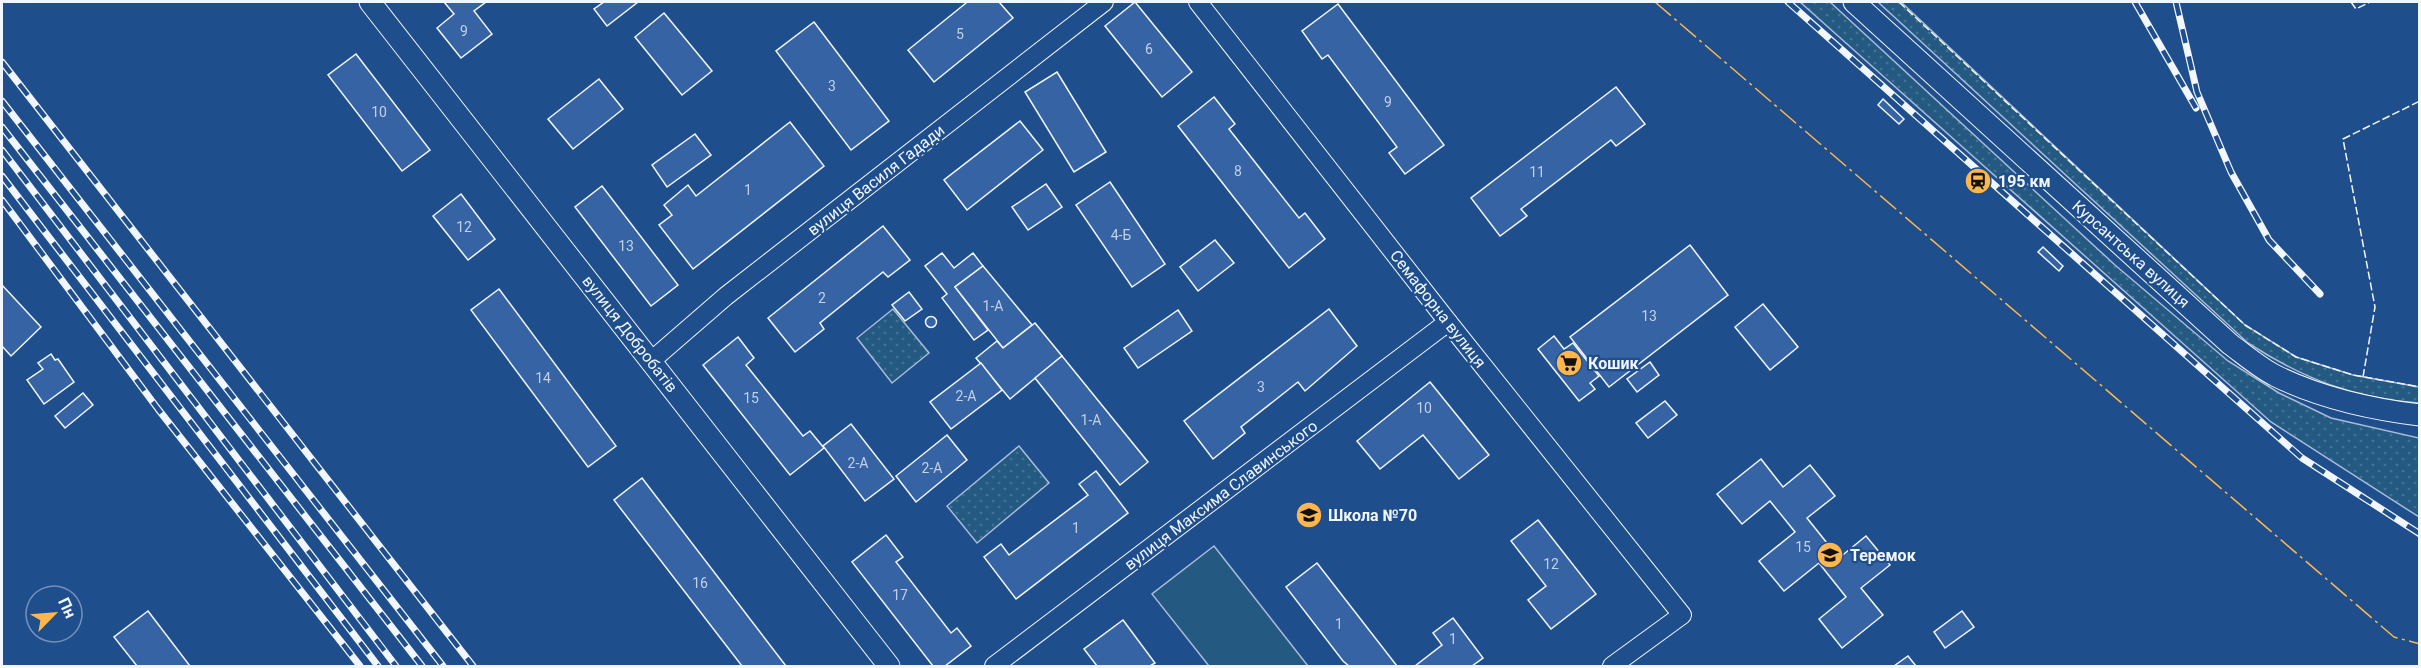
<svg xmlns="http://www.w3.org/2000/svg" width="2421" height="668" font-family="Roboto,sans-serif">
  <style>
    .green { fill: url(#green-dots); stroke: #a8bbd7; stroke-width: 1.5 }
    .pitch { fill: #245a82; stroke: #a8bbd7; stroke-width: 1.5 }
    .building { fill: #3563a3; stroke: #f2f6ff; stroke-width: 1.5 }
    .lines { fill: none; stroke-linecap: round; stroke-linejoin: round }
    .minor-casing { stroke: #f2f6ff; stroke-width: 20 }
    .tertiary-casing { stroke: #f2f6ff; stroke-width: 23 }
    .minor { stroke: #1f4e8c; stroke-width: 18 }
    .tertiary { stroke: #1f4e8c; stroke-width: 21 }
    .rail-casing { stroke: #f2f6ff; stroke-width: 7 }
    .rail { stroke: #1f4e8c; stroke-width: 4.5; stroke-dasharray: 14; stroke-linecap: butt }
    .fence { stroke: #f2f6ff; stroke-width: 1.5; stroke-dasharray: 8 3; stroke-linecap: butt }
    .power { stroke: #ffb74d; stroke-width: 1.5; stroke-dasharray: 21 4.5 3 4.5; stroke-linecap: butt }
    .labels { text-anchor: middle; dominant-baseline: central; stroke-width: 4.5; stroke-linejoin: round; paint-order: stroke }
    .number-label { font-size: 14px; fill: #c3d1e8 }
    .street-label { font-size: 16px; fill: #f2f6ff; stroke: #1f4e8c }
    .poi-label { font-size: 16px; font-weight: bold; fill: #f2f6ff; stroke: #1f4e8c; text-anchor: start }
  </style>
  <defs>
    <pattern id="green-dots" width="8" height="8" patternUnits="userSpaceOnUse" patternTransform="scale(1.5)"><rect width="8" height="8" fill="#245a82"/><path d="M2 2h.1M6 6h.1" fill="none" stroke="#447295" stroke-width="1.8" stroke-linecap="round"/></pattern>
  </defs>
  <rect width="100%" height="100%" fill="#1f4e8c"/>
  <g class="green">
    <polygon points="1800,2 1830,2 2115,265 2228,361 2279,393 2331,418 2419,438 2419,517 2271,422"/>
    <path d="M 1878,2 L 1901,2 L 2245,325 L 2296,357 L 2353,375 L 2419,387 L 2419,403 C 2355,399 2302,378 2248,343 Z"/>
    <polygon points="893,309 929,353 892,383 857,338"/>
    <polygon points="1019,446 1049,483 977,543 947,506"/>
  </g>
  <polygon class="pitch" points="1214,546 1308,666 1209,666 1152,594"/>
  <g class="building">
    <polygon points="444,2 486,2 474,11 492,34 461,58 437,28 454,14"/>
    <polygon points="604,2 638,2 607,26 594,9"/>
    <polygon points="965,2 999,2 1013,18 934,82 908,50 966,3"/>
    <polygon points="1135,2 1192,72 1162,97 1105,26"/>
    <polygon points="1338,4 1444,145 1405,174 1389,153 1397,147 1328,55 1322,59 1302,31"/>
    <polygon points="664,13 712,71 682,95 635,37"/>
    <polygon points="814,22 889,121 851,150 776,51"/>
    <polygon points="356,54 430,150 402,171 328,75"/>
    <polygon points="1057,72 1106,152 1074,172 1025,92"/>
    <polygon points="599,79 623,109 573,149 548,119"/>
    <polygon points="1616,87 1645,124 1616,146 1611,140 1521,209 1527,216 1500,236 1471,198"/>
    <polygon points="1214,97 1235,124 1229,129 1299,218 1305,213 1325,239 1289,268 1178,126"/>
    <polygon points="1883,99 1904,119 1899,124 1878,105"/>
    <polygon points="1020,121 1043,150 967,210 944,180"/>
    <polygon points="790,122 824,166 693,269 659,225 672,215 664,205 688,185 696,196"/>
    <polygon points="695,134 711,155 667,187 652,165"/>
    <polygon points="1110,182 1165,264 1132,287 1076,205"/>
    <polygon points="1046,184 1062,207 1028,230 1012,207"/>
    <polygon points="602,186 678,285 651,306 575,207"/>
    <polygon points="461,194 495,239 468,260 433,216"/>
    <polygon points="883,226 910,260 888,277 883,272 820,323 824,329 795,352 768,318"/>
    <polygon points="1215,240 1234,263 1198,291 1180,267"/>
    <polygon points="1690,245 1728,295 1609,387 1570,337"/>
    <polygon points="2043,247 2063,266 2059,271 2038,252"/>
    <polygon points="942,253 954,268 973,253 983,266 955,287 988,330 974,340 942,298 947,294 925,266"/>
    <polygon points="983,266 1032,325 1003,348 955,287"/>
    <polygon points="2,285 41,327 11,356 2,346"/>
    <polygon points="499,289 616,446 588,467 471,310"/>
    <polygon points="909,292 922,309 905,321 892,305"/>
    <polygon points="1763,304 1798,347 1770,370 1735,327"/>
    <polygon points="1329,309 1357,346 1305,391 1298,382 1241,427 1245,433 1213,459 1184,421"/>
    <polygon points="1178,310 1192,331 1138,368 1124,348"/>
    <circle cx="931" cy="322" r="5.5"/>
    <polygon points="1035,323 1062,356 1010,399 976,358 997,341 1003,348"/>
    <polygon points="1554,336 1564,349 1573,343 1599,376 1590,383 1595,389 1579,401 1538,349"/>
    <polygon points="738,337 754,358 746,365 803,436 810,431 824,448 790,475 703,365"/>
    <polygon points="51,354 55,360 58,359 74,382 44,404 27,380 43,369 38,363"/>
    <polygon points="1062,356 1148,462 1120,485 1035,378"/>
    <polygon points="1650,362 1659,375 1637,392 1627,379"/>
    <polygon points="981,363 1002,390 951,429 930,402"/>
    <polygon points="1430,382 1489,455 1459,479 1423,435 1380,469 1357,441"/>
    <polygon points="83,393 93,405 65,428 55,416"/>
    <polygon points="1665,401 1677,415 1648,438 1636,423"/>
    <polygon points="851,424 894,479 865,501 823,446"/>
    <polygon points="947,435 967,460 916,502 896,476"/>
    <polygon points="1761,459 1783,487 1810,465 1835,496 1807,518 1839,558 1866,536 1890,565 1861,588 1883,615 1842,648 1819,619 1846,597 1819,563 1784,591 1759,561 1795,532 1770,501 1742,524 1717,494"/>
    <polygon points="1096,471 1128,513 1016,599 984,557 1001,544 1009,555 1088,495 1079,484"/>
    <polygon points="642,478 786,666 742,666 614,500"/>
    <polygon points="1538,520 1596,594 1551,629 1528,600 1546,586 1511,541"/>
    <polygon points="886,535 903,557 896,562 951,633 957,628 971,646 945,666 933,666 852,562"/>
    <polygon points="1317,563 1397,666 1349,666 1343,661 1286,587"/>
    <polygon points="148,611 190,666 137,666 114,637"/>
    <polygon points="1962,611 1974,627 1945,648 1934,632"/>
    <polygon points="1453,618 1483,658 1472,666 1415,666 1442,645 1433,633"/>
    <polygon points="1123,620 1155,663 1150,666 1097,666 1084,649"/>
    <polygon points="1908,656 1916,666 1894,666"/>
  </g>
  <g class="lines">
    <defs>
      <g id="minor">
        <polyline points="1198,2 1448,322 1682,615 1612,666"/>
        <polyline points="651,361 726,296 1104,2"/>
        <polyline points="994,666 1448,322"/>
      </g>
      <g id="tertiary">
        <polyline points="370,2 889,666"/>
        <path d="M 1854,2 L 2230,344 C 2245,355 2260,368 2276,376 C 2321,398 2370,409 2420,415"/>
      </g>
    </defs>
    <use href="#minor" class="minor-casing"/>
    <use href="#tertiary" class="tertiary-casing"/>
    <use href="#minor" class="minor"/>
    <use href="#tertiary" class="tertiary"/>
    <defs>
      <g id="rail">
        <polyline points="1788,2 2302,458 2420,534"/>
        <polyline points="2135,2 2196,108"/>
        <polyline points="2176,2 2197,92 2231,172 2269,240 2320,294"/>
        <polyline points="2,62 473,666"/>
        <polyline points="2,101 443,666"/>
        <polyline points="2,127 422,666"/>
        <polyline points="2,150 396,666"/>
        <polyline points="2,176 378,666"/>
        <polyline points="2,200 158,409 360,666"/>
      </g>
    </defs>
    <use href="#rail" class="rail-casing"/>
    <use href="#rail" class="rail"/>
    <g class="fence">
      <polyline points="1899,2 2245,325 2296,357 2353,375 2420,387"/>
      <polyline points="2351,2 2356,9 2370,2"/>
      <polyline points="2363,377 2375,307 2343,139 2420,101"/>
    </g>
    <polyline class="power" points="1655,2 2394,637 2420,644"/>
  </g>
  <defs>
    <symbol id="station-disc" viewBox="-11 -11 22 22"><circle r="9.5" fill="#ffb74d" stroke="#1f4e8c"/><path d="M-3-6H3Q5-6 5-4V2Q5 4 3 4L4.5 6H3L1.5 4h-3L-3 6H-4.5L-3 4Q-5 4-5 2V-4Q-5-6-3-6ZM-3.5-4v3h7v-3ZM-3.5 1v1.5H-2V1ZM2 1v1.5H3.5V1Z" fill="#111"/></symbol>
    <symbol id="supermarket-disc" viewBox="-11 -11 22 22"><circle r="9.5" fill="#ffb74d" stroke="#1f4e8c"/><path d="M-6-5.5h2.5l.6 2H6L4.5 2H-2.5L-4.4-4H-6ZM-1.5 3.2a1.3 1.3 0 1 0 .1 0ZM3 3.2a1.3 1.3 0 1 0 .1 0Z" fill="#111"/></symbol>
    <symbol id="school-disc" viewBox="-11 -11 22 22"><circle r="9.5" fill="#ffb74d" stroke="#1f4e8c"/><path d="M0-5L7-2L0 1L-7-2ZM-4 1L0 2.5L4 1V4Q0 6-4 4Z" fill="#111"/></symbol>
  </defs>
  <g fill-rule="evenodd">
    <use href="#station-disc" x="1963" y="166" width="30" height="30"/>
    <use href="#supermarket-disc" x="1554" y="348" width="30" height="30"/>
    <use href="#school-disc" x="1294" y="500" width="30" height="30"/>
    <use href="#school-disc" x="1815" y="540" width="30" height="30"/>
  </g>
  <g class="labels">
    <g class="number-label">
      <text x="464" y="31">9</text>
      <text x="960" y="34">5</text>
      <text x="1149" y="49">6</text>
      <text x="832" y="86">3</text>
      <text x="1388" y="102">9</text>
      <text x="379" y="112">10</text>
      <text x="1238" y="171">8</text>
      <text x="1537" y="172">11</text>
      <text x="748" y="190">1</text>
      <text x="464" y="227">12</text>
      <text x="1121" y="235">4-Б</text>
      <text x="626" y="246">13</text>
      <text x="822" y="298">2</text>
      <text x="993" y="306">1-А</text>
      <text x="1649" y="316">13</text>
      <text x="543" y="378">14</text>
      <text x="1261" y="387">3</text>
      <text x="966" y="396">2-А</text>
      <text x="751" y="398">15</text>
      <text x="1424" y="408">10</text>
      <text x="1091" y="420">1-А</text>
      <text x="858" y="463">2-А</text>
      <text x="932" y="468">2-А</text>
      <text x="1076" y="528">1</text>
      <text x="1803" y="547">15</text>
      <text x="1551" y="564">12</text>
      <text x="700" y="583">16</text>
      <text x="900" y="595">17</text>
      <text x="1339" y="624">1</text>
      <text x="1453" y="639">1</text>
    </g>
    <g class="street-label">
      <text transform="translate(876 180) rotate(-38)">вулиця Василя Гадади</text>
      <text transform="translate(2131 254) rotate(42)">Курсантська вулиця</text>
      <text transform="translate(1438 309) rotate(52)">Семафорна вулиця</text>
      <text transform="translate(630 334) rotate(52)">вулиця Добробатів</text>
      <text transform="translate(1221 495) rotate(-37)">вулиця Максима Славинського</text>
    </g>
    <g class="poi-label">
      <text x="1998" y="181">195 км</text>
      <text x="1588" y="363">Кошик</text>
      <text x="1328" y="515">Школа №70</text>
      <text x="1850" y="555">Теремок</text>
    </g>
  </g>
  <rect width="2421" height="668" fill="none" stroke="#f2f6ff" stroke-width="6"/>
  <g transform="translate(54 614) rotate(65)"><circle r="28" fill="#1f4e8c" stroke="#7391ba" stroke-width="1.5"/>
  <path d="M0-4.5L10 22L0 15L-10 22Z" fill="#ffb74d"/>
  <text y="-9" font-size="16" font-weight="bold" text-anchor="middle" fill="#f2f6ff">Пн</text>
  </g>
</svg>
